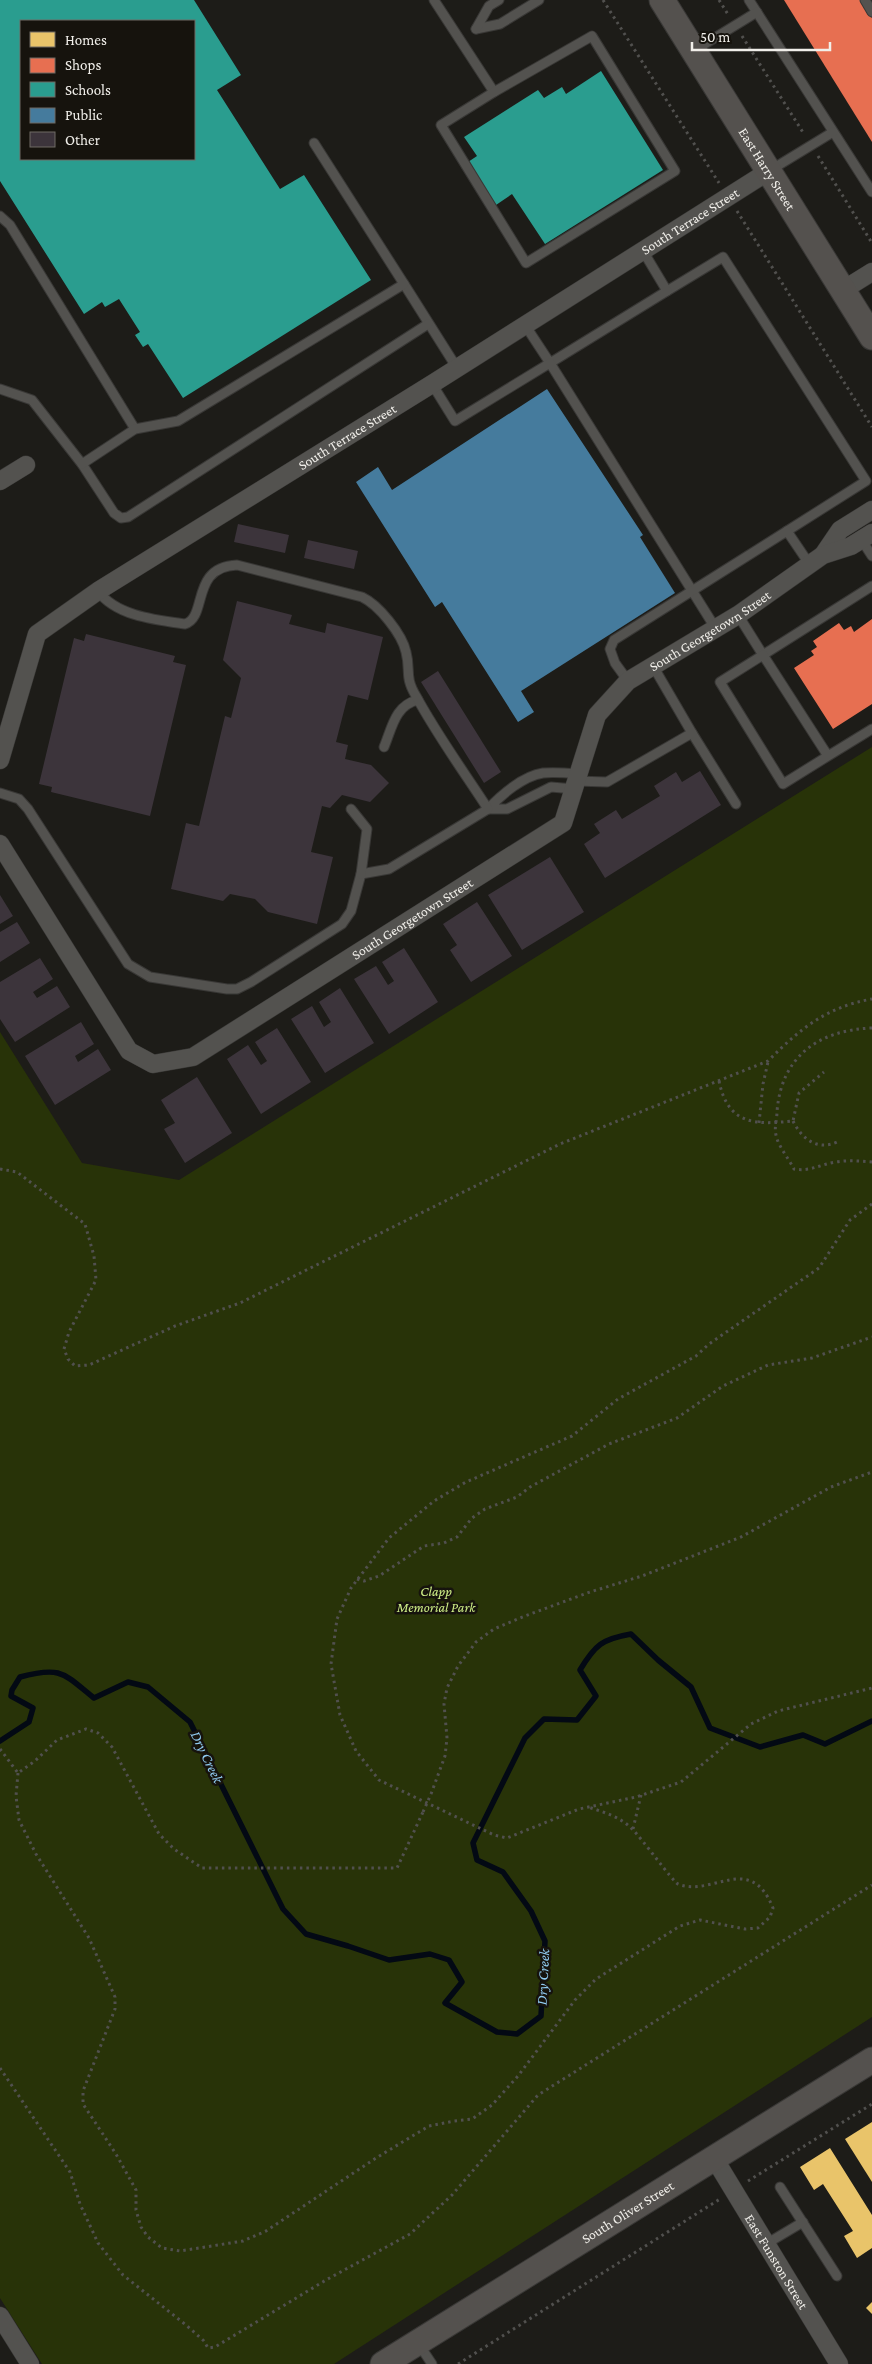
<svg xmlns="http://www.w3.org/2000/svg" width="872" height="2364" font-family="'Crimson Pro',serif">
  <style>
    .green { fill: #283308 }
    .homes { fill: #e9c46a }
    .shops { fill: #e76f51 }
    .schools { fill: #2a9d8f; fill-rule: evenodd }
    .public { fill: #457b9d }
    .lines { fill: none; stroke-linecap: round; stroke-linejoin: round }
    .stream { stroke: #030914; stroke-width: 5.5 }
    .building { fill: #3c343b }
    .service-casing { stroke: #393836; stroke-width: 11 }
    .minor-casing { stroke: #393836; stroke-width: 19 }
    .secondary-casing { stroke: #393836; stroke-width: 27 }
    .path { stroke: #51504e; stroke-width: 3; stroke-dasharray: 2.5 4; stroke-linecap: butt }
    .service { stroke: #53524f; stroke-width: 9 }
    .minor { stroke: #53524f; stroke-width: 18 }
    .secondary { stroke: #54514e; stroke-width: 25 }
    .path-bridge { stroke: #51504e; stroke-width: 3; stroke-dasharray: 2.5 4; stroke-linecap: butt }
    .labels { text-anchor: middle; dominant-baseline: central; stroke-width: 5; stroke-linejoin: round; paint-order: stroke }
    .street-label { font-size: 14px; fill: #f1efea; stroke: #16130d }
    .park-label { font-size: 14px; font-style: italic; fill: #ceee87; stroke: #16130d }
    .water-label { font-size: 15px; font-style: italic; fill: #90cbf1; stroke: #16130d }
  </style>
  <rect width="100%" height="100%" fill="#1d1c18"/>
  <polygon class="green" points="872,747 872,2017 334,2364 42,2364 0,2298 0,1032 82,1163 179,1180"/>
  <g class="homes">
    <polygon points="872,2122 872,2182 845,2139"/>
    <polygon points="830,2148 872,2215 872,2248 857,2258 844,2236 853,2231 823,2184 814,2190 800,2167"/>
    <polygon points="872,2302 872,2314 866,2308"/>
  </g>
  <g class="shops">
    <polygon points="784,0 861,0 872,18 872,142"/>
    <polygon points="872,619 872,704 833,729 794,668 814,655 811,651 817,647 813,641 839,623 844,630 851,626 854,632"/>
  </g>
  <g class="schools">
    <path d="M 0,0 L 194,0 L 241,75 L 217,90 L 280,189 L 304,175 L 371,280 L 183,398 L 148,344 L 143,347 L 135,335 L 140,332 L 119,299 L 105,307 L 102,302 L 84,314 L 0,181 ZM 21,21 L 194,21 L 194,159 L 21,159 Z"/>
    <polygon points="601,71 663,170 545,244 512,194 496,205 468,162 477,156 464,137 538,90 544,98 562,87 566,94"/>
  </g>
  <polygon class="public" points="547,389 643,535 640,537 675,593 521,691 534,712 518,722 442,602 435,607 356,482 378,467 392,490"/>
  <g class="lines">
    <path class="stream" d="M 0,1741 L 29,1722 L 33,1708 L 11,1696 L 12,1690 L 20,1677 C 61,1666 63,1673 94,1698 L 128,1682 L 148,1687 L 190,1722 L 283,1909 L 306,1934 L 348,1946 L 389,1960 L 430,1954 L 449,1960 L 462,1982 L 445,2003 L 497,2032 L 517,2034 L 541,2016 L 545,1941 L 531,1911 L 503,1872 L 477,1860 L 473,1843 L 525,1738 L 544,1719 L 577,1720 L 596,1696 L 580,1670 C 595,1645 602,1639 631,1634 L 658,1660 L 691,1687 L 710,1728 L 760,1747 L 803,1735 L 825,1744 L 872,1721"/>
  </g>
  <g class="building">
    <polygon points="238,524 289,535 285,553 234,542"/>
    <polygon points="308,540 358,551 354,569 304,558"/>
    <polygon points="237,601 292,615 289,624 325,633 327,623 383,637 368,700 348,695 336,742 348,745 345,759 371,765 389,783 370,802 342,795 330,808 322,806 311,852 333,857 317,924 268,912 255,899 230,894 223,901 171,889 186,823 199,826 225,716 231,718 241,678 223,660"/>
    <polygon points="86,634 175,656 173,662 186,665 150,816 51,792 52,787 39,784 74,638 84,641"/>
    <polygon points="438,671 501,772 484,783 421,682"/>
    <polygon points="700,771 721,805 605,878 584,844 600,833 594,824 616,810 622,819 660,796 654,786 676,772 682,782"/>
    <polygon points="550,857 584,912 522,950 488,895"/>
    <polygon points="0,895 13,916 0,924"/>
    <polygon points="477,902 512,956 471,982 450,950 457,945 443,924"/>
    <polygon points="17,922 30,943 0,962 0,932"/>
    <polygon points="404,948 438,1002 389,1034 354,979 376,966 388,985 394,981 382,962"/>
    <polygon points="40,958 53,979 33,992 37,998 57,986 70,1007 15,1042 0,1019 0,982"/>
    <polygon points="340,988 374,1043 325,1073 291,1019 312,1006 324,1027 331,1022 319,1002"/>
    <polygon points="81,1022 94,1044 75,1056 78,1062 98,1049 111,1070 55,1105 25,1056"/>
    <polygon points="277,1028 311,1082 261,1114 227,1059 248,1045 261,1065 267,1061 255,1042"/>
    <polygon points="197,1077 232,1133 185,1163 164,1129 175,1123 161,1100"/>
  </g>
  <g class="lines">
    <defs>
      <g id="service">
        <polyline points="434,0 494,92"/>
        <polyline points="749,0 872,192"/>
        <polyline points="865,0 872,12"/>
        <polyline points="476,29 500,24 539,0"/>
        <polyline points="476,29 489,6 499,0"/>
        <polygon points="592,36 675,171 526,263 441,125 494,92"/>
        <polyline points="695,50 757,12"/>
        <polyline points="769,171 833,132"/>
        <polyline points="0,216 10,225 135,429"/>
        <polyline points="404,284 457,368"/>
        <polyline points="667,291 723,257 866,481 787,531"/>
        <polyline points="525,325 550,363 667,291 643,251"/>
        <polyline points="432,384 455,421 550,363 716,629"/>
        <polyline points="0,389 32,400 82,464 114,513 121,518 128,517 428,324"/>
        <polyline points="82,464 135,429 178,421 404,284 314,143"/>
        <polyline points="861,539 872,556"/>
        <polyline points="738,615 763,655 872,586"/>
        <path d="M 628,681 L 615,663 L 610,649 L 614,640 C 672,604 729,567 787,531 L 810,565"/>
        <polyline points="692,733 736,804"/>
        <path d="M 384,747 C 392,728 395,705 418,700"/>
        <polyline points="828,756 783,784 720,682 763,655 828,756 872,729"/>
        <polyline points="576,781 607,782 692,733 653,666"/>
        <path d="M 574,789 L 551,787 L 507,809 L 488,809 C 501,795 523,776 543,773 C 554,772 567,773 578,774"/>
        <path d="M 0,793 L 19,799 L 28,809 L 128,964 L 150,977 L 227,989 L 237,989 L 251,982 L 342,924 L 351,911 L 361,874 L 389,869 L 488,809 C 464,772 437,735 416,696 C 404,676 411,671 406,652 C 402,634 379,605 362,597 L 237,565 C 190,567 208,617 185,624 C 156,620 116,616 98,591"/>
        <polyline points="351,809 367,829 361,874"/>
        <polyline points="780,2187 837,2276"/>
        <polyline points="766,2244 803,2222"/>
        <polyline points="418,2343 432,2364"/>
      </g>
      <g id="minor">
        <polyline points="843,290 872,272"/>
        <polyline points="0,481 26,465"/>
        <polyline points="823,555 840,530 872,510"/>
        <path id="s1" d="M 0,760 L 37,634 L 98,591 L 432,384 L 769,171"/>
        <path id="s2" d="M 0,844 L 129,1051 L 153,1064 L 193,1057 L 563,823 L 597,715 L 628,681 L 738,615 L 823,555 L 851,546 L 872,533"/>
        <path id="s3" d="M 714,2158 L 839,2364"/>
        <polyline points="0,2316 30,2364"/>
      </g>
      <g id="secondary">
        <path id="s4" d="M 662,0 L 872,337"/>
        <path id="s5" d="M 383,2364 L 872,2060"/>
      </g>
    </defs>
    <use href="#service" class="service-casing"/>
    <use href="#minor" class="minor-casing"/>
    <use href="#secondary" class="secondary-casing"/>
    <g class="path">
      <polyline points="603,0 719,183"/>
      <polyline points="719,0 729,16"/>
      <polyline points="742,36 804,134"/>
      <polyline points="818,156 872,243"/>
      <polyline points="737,211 872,427"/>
      <path d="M 872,1028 C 819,1030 781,1056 777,1112 C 777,1119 774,1128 776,1135 C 778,1146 789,1159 794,1169 C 810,1172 821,1164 836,1162 C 848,1160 860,1161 872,1162"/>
      <path d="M 719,1081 C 728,1125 755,1125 793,1121 L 799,1093 L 824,1072"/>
      <path d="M 793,1121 C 802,1139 817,1151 837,1142"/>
      <polyline points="759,1123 763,1084 768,1062"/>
      <path d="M 0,1169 L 17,1172 L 85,1224 L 94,1256 L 96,1280 L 69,1332 L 64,1349 L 68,1359 L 75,1366 L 89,1365 L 175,1326 L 240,1303 L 560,1144 L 768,1061 C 800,1029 826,1007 872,999"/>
      <polyline points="872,1204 850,1220 819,1268 709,1344 696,1356 618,1399 572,1436 466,1482 434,1501 389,1538 351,1588 337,1619 331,1664 340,1715 356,1751 379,1780 494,1835 507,1838 579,1809 636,1797 681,1782 751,1724 778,1711 872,1688"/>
      <polyline points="357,1579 364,1581 379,1576 424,1546 444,1543 457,1537 472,1518 485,1509 517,1497 530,1487 609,1444 677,1418 723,1386 768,1365 812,1358 872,1337"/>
      <polyline points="0,1749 18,1773 35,1761 57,1740 86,1729 98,1733 112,1747 159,1834 174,1849 202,1868 397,1868 423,1812"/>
      <path d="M 18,1773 L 16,1796 L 19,1820 L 36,1854 L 89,1938 L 115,1997 L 115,2009 L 83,2091 L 83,2104 L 116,2154 L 136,2190 L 136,2210 L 141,2227 L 148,2237 L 162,2248 L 180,2251 L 243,2241 L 266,2231 L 376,2158 L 429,2126 L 454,2121 L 472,2119 L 492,2105 L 518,2076 L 575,2000 L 596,1979 L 680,1926 L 700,1920 L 745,1929 L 758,1928 L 770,1917 L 773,1908 C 750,1851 712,1898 678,1884 C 673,1882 641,1837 632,1829 C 621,1817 603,1812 588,1807"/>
      <polyline points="431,1794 445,1756 447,1738 444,1704 447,1688 458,1666 476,1642 494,1629 525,1616 590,1592 642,1576 741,1537 831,1487 872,1472"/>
      <polyline points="633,1829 641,1795"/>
      <polyline points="0,2068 70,2172 80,2204 98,2243 123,2275 186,2325 204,2341 208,2348 215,2347 326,2280 410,2234 452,2195 538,2095 872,1885"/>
      <polyline points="748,2181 872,2104"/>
      <polyline points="458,2364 720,2199"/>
    </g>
    <use href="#service" class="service"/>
    <use href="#minor" class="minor"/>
    <use href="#secondary" class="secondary"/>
    <polyline class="path-bridge" points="423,1812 431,1794"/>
  </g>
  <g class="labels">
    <g class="street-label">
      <text stroke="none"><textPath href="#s4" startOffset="199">East Harry Street</textPath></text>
      <text stroke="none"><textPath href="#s1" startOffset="904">South Terrace Street</textPath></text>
      <text stroke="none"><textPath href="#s1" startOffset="499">South Terrace Street</textPath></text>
      <text stroke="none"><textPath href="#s2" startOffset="1005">South Georgetown Street</textPath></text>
      <text stroke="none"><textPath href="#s2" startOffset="571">South Georgetown Street</textPath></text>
      <text stroke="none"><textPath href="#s5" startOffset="288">South Oliver Street</textPath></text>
      <text stroke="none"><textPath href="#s3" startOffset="121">East Funston Street</textPath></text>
    </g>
    <g class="park-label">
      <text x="436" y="1591">Clapp<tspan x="436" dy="16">Memorial Park</tspan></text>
    </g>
    <g class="water-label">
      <text transform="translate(207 1757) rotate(64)">Dry Creek</text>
      <text transform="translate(543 1977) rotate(-87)">Dry Creek</text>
    </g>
  </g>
  <rect x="20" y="20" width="175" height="140" fill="#16130d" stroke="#6e6b65"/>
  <rect x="30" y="32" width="25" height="15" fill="#e9c46a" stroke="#6e6b65"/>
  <text x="65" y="45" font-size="15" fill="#f1efea">Homes</text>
  <rect x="30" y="58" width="25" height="15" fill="#e76f51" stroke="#6e6b65"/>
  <text x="65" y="70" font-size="15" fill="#f1efea">Shops</text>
  <rect x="30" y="82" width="25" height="15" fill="#2a9d8f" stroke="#6e6b65"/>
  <text x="65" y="95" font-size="15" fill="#f1efea">Schools</text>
  <rect x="30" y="108" width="25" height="15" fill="#457b9d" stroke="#6e6b65"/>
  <text x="65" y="120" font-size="15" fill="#f1efea">Public</text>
  <rect x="30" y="132" width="25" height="15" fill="#3c343b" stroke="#6e6b65"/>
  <text x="65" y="145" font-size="15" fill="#f1efea">Other</text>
  <path d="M692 42v8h138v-8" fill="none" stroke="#f1efea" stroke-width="2.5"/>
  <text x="700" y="42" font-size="15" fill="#f1efea" stroke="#16130d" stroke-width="4" paint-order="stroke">50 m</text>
</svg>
